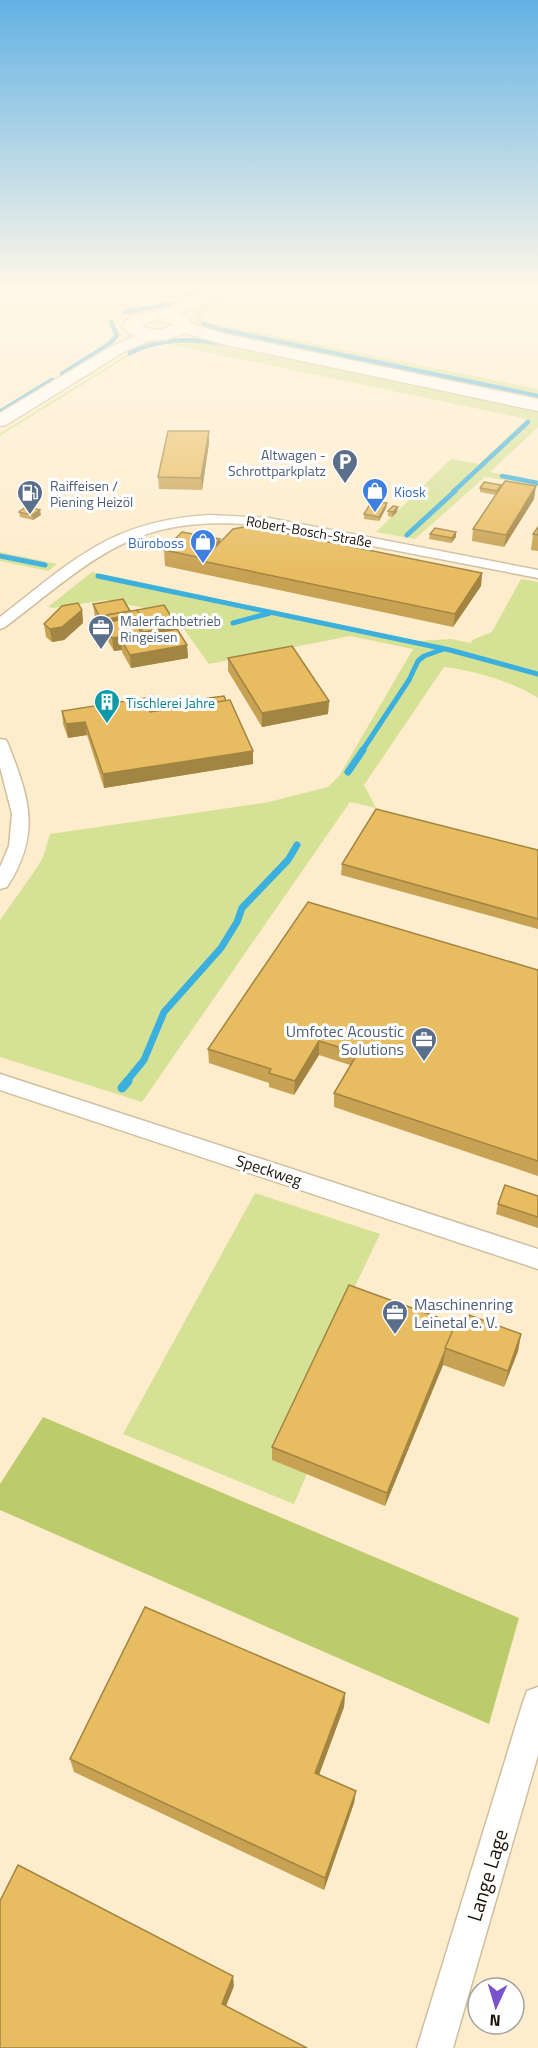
<svg xmlns="http://www.w3.org/2000/svg" width="538" height="2048" font-family="'Titillium Web',sans-serif">
  <style>
    .green { fill: #d5e296 }
    .forest { fill: #bccb6c }
    .lines { fill: none; stroke-linecap: round; stroke-linejoin: round }
    .stream-far3 { stroke: #3bafde; stroke-width: 4.5 }
    .stream-far2 { stroke: #3bafde; stroke-width: 5 }
    .stream-far1 { stroke: #3bafde; stroke-width: 7 }
    .stream { stroke: #3bafde; stroke-width: 9 }
    .minor-casing { stroke: #cfbf9f; stroke-width: 3 }
    .secondary-casing { stroke: #cfbf9f; stroke-width: 3 }
    .primary-casing { stroke: #cfbf9f; stroke-width: 3 }
    .minor { fill: #fff; fill-rule: evenodd }
    .secondary { fill: #fff; fill-rule: evenodd }
    .primary { fill: #fff; fill-rule: evenodd }
    .wall { fill: #c8a253 }
    .shaded-wall { fill: #a28443 }
    .building { fill: #e8bc60; stroke: #a28443; stroke-width: 1.5 }
    .labels { text-anchor: middle; dominant-baseline: central; stroke-width: 6; stroke-linejoin: round; paint-order: stroke }
    .far-service-label { font-size: 14px; fill: #4e5e75; stroke: #fff; text-anchor: start }
    .far-shop-label { font-size: 14px; fill: #366cbe; stroke: #fff; text-anchor: start }
    .far-street-label { font-size: 14px; fill: #1a1408; stroke: #fff }
    .far-culture-label { font-size: 14px; fill: #0d838f; stroke: #fff; text-anchor: start }
    .service-label { font-size: 16px; fill: #4e5e75; stroke: #fff; text-anchor: end }
    .street-label { font-size: 16px; fill: #1a1408; stroke: #fff }
    .near-street-label { font-size: 20px; fill: #1a1408; stroke: #fff }
  </style>
  <rect width="100%" height="100%" fill="#feedcc"/>
  <g class="green">
    <path d="M 232,289 L 238,289 C 226,297 204,306 200,321 L 538,389 L 538,399 L 200,326 L 193,315 L 195,312 Z"/>
    <polygon points="196,338 538,409 538,427 490,472 538,481 538,486 485,477 415,539 376,532 451,459 479,464 527,419 153,341 0,436 0,433 146,343 156,340"/>
    <polygon points="0,552 57,564 48,571 0,561"/>
    <path d="M 92,572 L 418,641 L 451,639 L 471,643 L 472,640 L 492,632 L 521,579 L 538,582 L 538,698 C 514,682 472,670 444,667 L 364,785 L 376,808 L 350,802 L 142,1102 L 0,1057 L 0,920 L 36,869 L 43,857 L 50,834 L 269,802 L 328,787 L 339,776 L 413,649 L 350,636 L 209,664 L 173,614 L 106,600 L 53,608 L 48,607 Z"/>
    <polygon points="255,1193 380,1234 272,1460 307,1474 294,1504 123,1434"/>
  </g>
  <polygon class="forest" points="43,1417 519,1618 489,1724 0,1510 0,1484"/>
  <g class="lines">
    <g class="stream-far3">
      <polyline points="125,312 177,303 202,289"/>
      <polyline points="204,324 218,329 538,396"/>
      <path d="M 130,353 C 161,338 190,338 224,344"/>
      <polyline points="62,374 108,345 117,336 111,322"/>
      <polyline points="0,412 52,380"/>
      <polyline points="502,476 538,483"/>
      <polyline points="453,492 528,422"/>
    </g>
    <g class="stream-far2">
      <polyline points="407,535 455,491"/>
      <polyline points="0,556 45,565"/>
      <polyline points="98,576 450,650 538,674"/>
      <polyline points="233,623 270,613"/>
      <polyline points="362,751 409,680 418,661 424,656 441,650"/>
    </g>
    <g class="stream-far1">
      <polyline points="348,772 363,750"/>
      <polyline points="126,1082 144,1060 164,1012 221,948 237,922 242,908 288,860 297,845"/>
    </g>
    <polyline class="stream" points="122,1088 128,1081"/>
    <defs>
      <g id="minor">
        <path d="M 209,515 L 269,518 L 538,570 L 538,578 L 269,526 C 137,512 103,552 5,627 L 0,629 L 0,617 C 74,560 110,521 209,515 Z"/>
        <path d="M 0,739 L 6,740 L 8,744 C 30,800 41,834 7,887 L 0,889 L 0,867 L 9,846 L 12,814 L 0,767 Z"/>
        <polygon points="0,1074 538,1249 538,1269 0,1090"/>
        <polygon points="538,1687 538,1755 453,2048 417,2048 523,1702 527,1691"/>
      </g>
      <polygon id="secondary" points="149,330 155,332 157,335 155,338 122,353 6,425 0,426 0,413 110,347"/>
      <path id="primary" d="M 204,289 L 224,289 L 201,305 L 180,314 L 189,318 L 192,324 L 225,334 L 538,399 L 538,411 L 222,344 L 185,333 L 165,340 L 149,340 L 130,334 L 122,326 L 131,315 L 161,311 ZM 154,320 L 174,324 C 163,331 152,332 141,325 Z"/>
    </defs>
    <use href="#minor" class="minor-casing"/>
    <use href="#secondary" class="secondary-casing"/>
    <use href="#primary" class="primary-casing"/>
    <use href="#minor" class="minor"/>
    <use href="#secondary" class="secondary"/>
    <use href="#primary" class="primary"/>
  </g>
  <g class="wall">
    <polygon points="209,431 209,443 202,490 159,489 158,477"/>
    <polygon points="484,482 534,499 504,547 472,541 473,529 496,495 480,492 480,488"/>
    <polygon points="387,503 386,508 379,521 364,519 364,514"/>
    <polygon points="388,511 397,512 392,517 388,516"/>
    <polygon points="19,512 41,515 33,520 20,517"/>
    <polygon points="538,527 538,551 531,550 533,534"/>
    <polygon points="456,532 456,537 451,543 429,539 430,534"/>
    <polygon points="220,539 220,542 482,573 481,586 453,627 165,566 164,550"/>
    <polygon points="93,604 130,611 177,626 177,629 187,645 188,658 131,668 122,652 122,650 114,651 105,636 105,631 102,632 95,617"/>
    <polygon points="82,610 83,623 64,640 52,642 46,637 44,624"/>
    <polygon points="228,658 329,701 328,714 262,727 228,671"/>
    <polygon points="208,698 253,764 104,788 87,735 68,738 63,724 62,711 150,712 208,703"/>
    <polygon points="538,850 538,929 341,875 342,864"/>
    <polygon points="538,970 538,1176 334,1107 334,1093 350,1065 319,1055 294,1095 269,1087 269,1083 209,1063 208,1049"/>
    <polygon points="538,1196 538,1228 496,1214 498,1204"/>
    <polygon points="456,1324 466,1324 521,1334 518,1351 504,1387 443,1365 385,1506 272,1460 272,1447"/>
    <polygon points="345,1693 344,1707 319,1774 356,1791 354,1803 324,1890 74,1772 70,1759"/>
  </g>
  <g class="shaded-wall">
    <polygon points="209,431 209,443 202,490 201,478"/>
    <polygon points="536,486 534,499 504,547 506,535"/>
    <polygon points="387,503 386,508 379,521 379,517"/>
    <polygon points="398,507 397,512 392,517 393,512"/>
    <polygon points="40,510 41,515 33,520 32,515"/>
    <polygon points="456,532 456,537 451,543 452,538"/>
    <polygon points="220,539 220,555 202,561 202,574 202,558"/>
    <polygon points="482,573 481,586 453,627 455,614"/>
    <polygon points="82,610 83,623 64,640 52,642 50,629"/>
    <polygon points="132,614 134,631 110,635 109,619"/>
    <polygon points="107,618 108,630 104,623 105,631 102,632 101,619"/>
    <polygon points="177,626 177,639 144,648 143,632"/>
    <polygon points="141,633 142,646 121,639 122,650 114,651 112,638"/>
    <polygon points="187,645 188,658 131,668 130,655"/>
    <polygon points="329,701 328,714 262,727 262,713"/>
    <polygon points="85,722 87,735 68,738 66,724"/>
    <polygon points="253,751 253,764 104,788 103,774"/>
    <polygon points="319,1041 319,1055 294,1095 295,1081"/>
    <polygon points="521,1334 518,1351 504,1387 508,1371"/>
    <polygon points="445,1352 443,1365 385,1506 387,1493"/>
    <polygon points="345,1693 344,1707 315,1786 315,1773"/>
    <polygon points="356,1791 354,1803 324,1890 325,1878"/>
    <polygon points="233,1976 234,1986 223,2014 222,2004"/>
  </g>
  <g class="building">
    <polygon points="168,431 209,431 201,478 158,477"/>
    <polygon points="505,481 536,486 506,535 473,529"/>
    <polygon points="484,482 501,485 497,491 480,488"/>
    <polygon points="372,501 387,503 379,517 364,514"/>
    <polygon points="27,506 40,510 32,515 19,512"/>
    <polygon points="393,506 398,507 393,512 388,511"/>
    <polygon points="249,526 482,573 455,614 202,561 233,529"/>
    <polygon points="538,527 538,535 533,534"/>
    <polygon points="435,528 456,532 452,538 430,534"/>
    <polygon points="182,532 220,539 202,558 164,550"/>
    <polygon points="123,599 130,611 107,615 107,618 101,619 93,604"/>
    <polygon points="78,603 82,610 62,627 50,629 44,624 62,606"/>
    <polygon points="164,605 177,626 174,626 172,624 147,628 137,610"/>
    <polygon points="137,610 147,628 172,624 174,627 143,632 132,614 109,619 107,615"/>
    <polygon points="133,617 141,633 112,638 104,623"/>
    <polygon points="177,629 187,645 130,655 121,639"/>
    <polygon points="292,646 329,701 262,713 228,658"/>
    <polygon points="224,696 226,701 210,703 208,698"/>
    <polygon points="145,698 150,712 230,700 253,751 103,774 85,722 66,724 62,711"/>
    <polygon points="376,809 538,850 538,919 342,864"/>
    <polygon points="308,902 538,970 538,1161 334,1093 358,1053 319,1041 295,1081 269,1073 271,1069 208,1049"/>
    <polygon points="505,1185 538,1196 538,1217 498,1204"/>
    <polygon points="349,1285 456,1324 387,1493 272,1447"/>
    <polygon points="469,1315 521,1334 508,1371 445,1348 457,1321 466,1324"/>
    <polygon points="145,1607 345,1693 315,1773 356,1791 325,1878 70,1759"/>
    <polygon points="18,1865 233,1976 222,2004 307,2048 0,2048 0,1901"/>
  </g>
  <linearGradient id="sky" x2="0" y2="1"><stop stop-color="#63b2e4"/><stop offset="0.5" stop-color="#fff7e8"/><stop offset="1" stop-color="#fff7e8" stop-opacity="0"/></linearGradient>
  <rect width="538" height="575" fill="url(#sky)"/>
  <defs>
    <symbol id="parking-pin" viewBox="-11 -11 22 30"><path d="M0 17L-7.5 6A9.5 9.5 0 1 1 7.5 6Z" fill="#5c6f8a" stroke="#fff"/><path d="M-3.5-5.5H1a3.5 3.5 0 0 1 0 7H-1V5.5H-3.5ZM-1-3.4V-.6H.8a1.4 1.4 0 0 0 0-2.8Z" fill="#fff"/></symbol>
    <symbol id="shop-pin" viewBox="-11 -11 22 30"><path d="M0 17L-7.5 6A9.5 9.5 0 1 1 7.5 6Z" fill="#3f7fe0" stroke="#fff"/><path d="M-5-2.5h2.3a2.7 3.5 0 0 1 5.4 0H5L5.5 6h-11ZM-1.5-2.5h3a1.5 2.3 0 0 0-3 0Z" fill="#fff"/></symbol>
    <symbol id="fuel-pin" viewBox="-11 -11 22 30"><path d="M0 17L-7.5 6A9.5 9.5 0 1 1 7.5 6Z" fill="#5c6f8a" stroke="#fff"/><path d="M-5.5-6h7V0h2V4h1.3V-2.5L3-4.5l.8-.8L6-3V5H2.5V1h-1V6h-7ZM-4.2-4.7v3.2H.2V-4.7Z" fill="#fff"/></symbol>
    <symbol id="office-pin" viewBox="-11 -11 22 30"><path d="M0 17L-7.5 6A9.5 9.5 0 1 1 7.5 6Z" fill="#5c6f8a" stroke="#fff"/><path d="M-6-3h4V-5.5h4V-3h4V5H-6ZM-1-4.5V-3h2v-1.5ZM-6 0V1H6V0Z" fill="#fff"/></symbol>
    <symbol id="building-pin" viewBox="-11 -11 22 30"><path d="M0 17L-7.5 6A9.5 9.5 0 1 1 7.5 6Z" fill="#0f9aa8" stroke="#fff"/><path d="M-4-6H4V6H1V3H-1V6H-4ZM-2.5-4.3h1.7v1.8h-1.7ZM.8-4.3h1.7v1.8H.8ZM-2.5-1h1.7V.8h-1.7ZM.8-1h1.7V.8H.8Z" fill="#fff"/></symbol>
  </defs>
  <g fill-rule="evenodd">
    <use href="#parking-pin" x="330" y="447" width="30" height="40"/>
    <use href="#shop-pin" x="360" y="476" width="30" height="40"/>
    <use href="#fuel-pin" x="15" y="478" width="30" height="40"/>
    <use href="#shop-pin" x="188" y="527" width="30" height="40"/>
    <use href="#office-pin" x="86" y="613" width="30" height="40"/>
    <use href="#building-pin" x="92" y="687" width="30" height="40"/>
    <use href="#office-pin" x="409" y="1025" width="30" height="40"/>
    <use href="#office-pin" x="380" y="1298" width="30" height="40"/>
  </g>
  <g class="labels">
    <g class="far-service-label">
      <text x="326" y="454" text-anchor="end">Altwagen -<tspan x="326" dy="16">Schrottparkplatz</tspan></text>
      <text x="50" y="485">Raiffeisen /<tspan x="50" dy="16">Piening Heizöl</tspan></text>
      <text x="120" y="620">Malerfachbetrieb<tspan x="120" dy="16">Ringeisen</tspan></text>
    </g>
    <g class="far-shop-label">
      <text x="394" y="491">Kiosk</text>
      <text x="184" y="542" text-anchor="end">Büroboss</text>
    </g>
    <g class="far-street-label">
      <text transform="translate(309 531) rotate(10)">Robert-Bosch-Straße</text>
    </g>
    <g class="far-culture-label">
      <text x="126" y="702">Tischlerei Jahre</text>
    </g>
    <g class="service-label">
      <text x="404" y="1031">Umfotec Acoustic<tspan x="404" dy="18">Solutions</tspan></text>
      <text x="414" y="1304" text-anchor="start">Maschinenring<tspan x="414" dy="18">Leinetal e. V.</tspan></text>
    </g>
    <g class="street-label">
      <text transform="translate(269 1170) rotate(18)">Speckweg</text>
    </g>
    <g class="near-street-label">
      <text transform="translate(487 1875) rotate(-73)">Lange Lage</text>
    </g>
  </g>
  <g transform="translate(496 2006) rotate(184)"><circle r="28" fill="#ffffff" stroke="#a3a19c" stroke-width="1.5"/>
  <path d="M0-4.5L10 22L0 15L-10 22Z" fill="#7953cd"/>
  <text y="-9" font-size="16" font-weight="bold" text-anchor="middle" fill="#1a1408">N</text>
  </g>
</svg>
